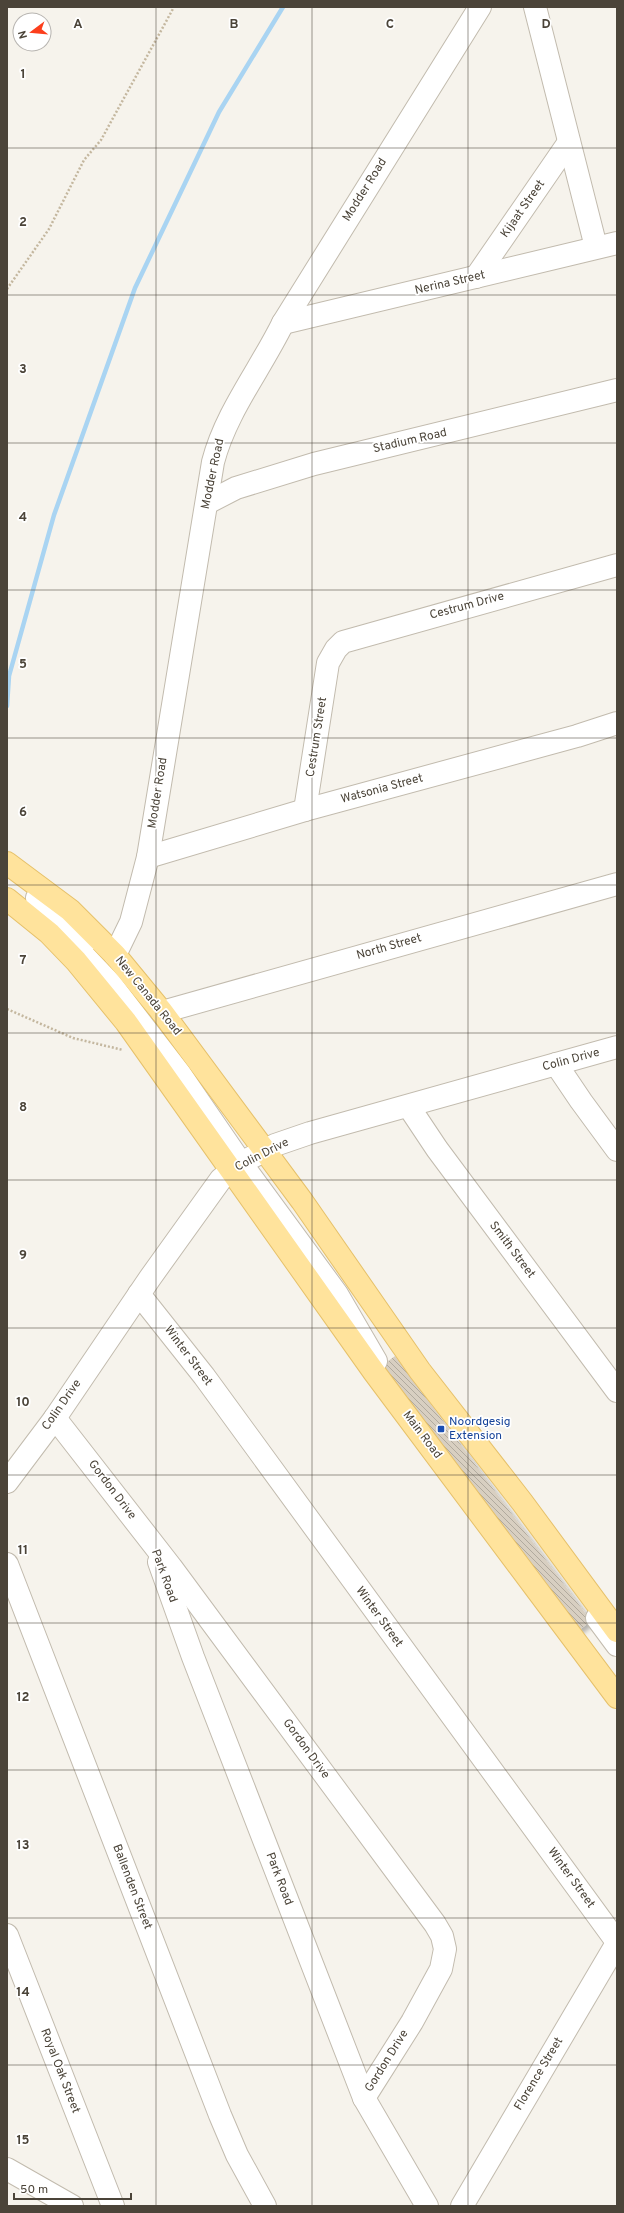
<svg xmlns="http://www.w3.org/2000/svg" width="624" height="2213" font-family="Overpass,sans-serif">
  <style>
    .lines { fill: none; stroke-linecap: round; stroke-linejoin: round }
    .stream { stroke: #a9d4f2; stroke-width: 4.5 }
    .building { fill: url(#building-back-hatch); filter: url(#shadow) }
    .minor-casing { stroke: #c2bbae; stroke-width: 24 }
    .major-casing { stroke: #e6c16a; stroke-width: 24 }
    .path { stroke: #c4b79f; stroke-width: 2.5; stroke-dasharray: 2 2; stroke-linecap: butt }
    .minor { stroke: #fff; stroke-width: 22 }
    .major { stroke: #ffe39c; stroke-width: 22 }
    .grid { fill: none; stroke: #4b4439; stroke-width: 1; stroke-opacity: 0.55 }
    .transit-dot { fill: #1a4fb4; stroke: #fff; stroke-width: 1.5 }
    .labels { text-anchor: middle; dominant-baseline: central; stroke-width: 3.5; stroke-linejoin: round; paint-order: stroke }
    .street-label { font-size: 12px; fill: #4b4439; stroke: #fff }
    .transit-label { font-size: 12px; fill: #164399; stroke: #fff; text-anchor: start }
    .grid-label { font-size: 13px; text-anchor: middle; font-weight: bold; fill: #4b4439; stroke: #fff; stroke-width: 3.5; stroke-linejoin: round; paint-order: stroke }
  </style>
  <defs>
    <pattern id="building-back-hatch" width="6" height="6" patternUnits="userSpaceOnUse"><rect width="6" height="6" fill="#d8cfc1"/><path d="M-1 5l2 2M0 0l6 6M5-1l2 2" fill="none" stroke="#b1aa9e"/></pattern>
    <filter id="shadow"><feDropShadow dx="3.5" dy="3.5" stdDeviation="2" flood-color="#0004"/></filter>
  </defs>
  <rect width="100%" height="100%" fill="#f6f3ec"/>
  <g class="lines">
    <polyline class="stream" points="7,706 9,676 54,515 135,288 219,112 283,7"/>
  </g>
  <polygon class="building" points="395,1356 591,1621 578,1631 380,1367"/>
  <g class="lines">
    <defs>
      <g id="minor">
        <polyline points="535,7 596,247"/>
        <polyline points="476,277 569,142"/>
        <polyline points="283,323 617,243"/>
        <polyline points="207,503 236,488 314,464 617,390"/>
        <polyline points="305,810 328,663 336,649 343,642 617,565"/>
        <polyline points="148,857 305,810 577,736 617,723"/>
        <polyline points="37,898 86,941"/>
        <polyline points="71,942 110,983 180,1074 241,1163 337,1294 376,1361"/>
        <path d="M 115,955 L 131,922 L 148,857 L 213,462 C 226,412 260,370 283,323 L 480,7"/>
        <polyline points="162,1012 617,884"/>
        <polyline points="556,1064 581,1101 617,1150"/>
        <polyline points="409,1107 437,1149 617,1391"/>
        <polyline points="139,1294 204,1376 617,1942"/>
        <polyline points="55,1418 171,1567 435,1924 442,1936 445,1949 441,1969 412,2022 364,2098"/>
        <polyline points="7,1482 55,1418 150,1278 221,1179 241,1163 275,1145 310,1133 617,1047"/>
        <polyline points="159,1562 193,1657 364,2098 427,2206"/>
        <polyline points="7,1564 220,2115 237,2155 265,2206"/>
        <polyline points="597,1618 617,1645"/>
        <polyline points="7,1935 113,2206"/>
        <polyline points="7,2169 72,2206"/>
        <polyline points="462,2206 617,1943"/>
      </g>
      <g id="major">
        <polyline points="7,863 70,910 115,955 162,1012 302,1201 420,1371 522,1502 617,1631"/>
        <polyline points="7,899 49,933 76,961 126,1022 374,1372 617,1697"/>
      </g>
    </defs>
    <use href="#minor" class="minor-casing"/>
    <use href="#major" class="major-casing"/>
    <g class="path">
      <polyline points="7,289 49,229 84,160 101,140 174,7"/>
      <polyline points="7,1009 73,1038 123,1050"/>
    </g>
    <use href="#minor" class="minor"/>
    <use href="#major" class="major"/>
  </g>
  <path class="grid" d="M 156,7 L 156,2206M 312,7 L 312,2206M 468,7 L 468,2206M 7,148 L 617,148M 7,295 L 617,295M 7,443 L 617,443M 7,590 L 617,590M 7,738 L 617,738M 7,885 L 617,885M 7,1033 L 617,1033M 7,1180 L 617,1180M 7,1328 L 617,1328M 7,1475 L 617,1475M 7,1623 L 617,1623M 7,1770 L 617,1770M 7,1918 L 617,1918M 7,2065 L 617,2065"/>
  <rect class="transit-dot" x="437" y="1425" width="8" height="8" rx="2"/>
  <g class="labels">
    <g class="street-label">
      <text transform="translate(365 190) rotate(-58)">Modder Road</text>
      <text transform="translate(523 209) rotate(-55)">Kijaat Street</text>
      <text transform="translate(450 283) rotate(-13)">Nerina Street</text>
      <text transform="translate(410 441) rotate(-13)">Stadium Road</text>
      <text transform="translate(213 474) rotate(-78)">Modder Road</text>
      <text transform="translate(467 606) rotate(-15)">Cestrum Drive</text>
      <text transform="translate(317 737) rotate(-81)">Cestrum Street</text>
      <text transform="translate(382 789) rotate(-15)">Watsonia Street</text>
      <text transform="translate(158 793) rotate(-81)">Modder Road</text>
      <text transform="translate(389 947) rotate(-16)">North Street</text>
      <text transform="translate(148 996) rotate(51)">New Canada Road</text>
      <text transform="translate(571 1060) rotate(-15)">Colin Drive</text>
      <text transform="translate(262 1155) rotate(-27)">Colin Drive</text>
      <text transform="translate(512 1250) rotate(53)">Smith Street</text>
      <text transform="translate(188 1356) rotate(53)">Winter Street</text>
      <text transform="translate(62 1405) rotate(-55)">Colin Drive</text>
      <text transform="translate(422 1435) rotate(53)">Main Road</text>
      <text transform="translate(112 1490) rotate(53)">Gordon Drive</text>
      <text transform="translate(164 1576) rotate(70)">Park Road</text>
      <text transform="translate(379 1617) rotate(54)">Winter Street</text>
      <text transform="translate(306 1749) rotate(54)">Gordon Drive</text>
      <text transform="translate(571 1878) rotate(54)">Winter Street</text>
      <text transform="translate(279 1879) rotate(69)">Park Road</text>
      <text transform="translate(132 1887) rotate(69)">Ballenden Street</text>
      <text transform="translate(387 2061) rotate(-58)">Gordon Drive</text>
      <text transform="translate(60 2071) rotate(69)">Royal Oak Street</text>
      <text transform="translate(539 2074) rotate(-59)">Florence Street</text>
    </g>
    <g class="transit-label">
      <text x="449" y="1422">Noordgesig<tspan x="449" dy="14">Extension</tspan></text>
    </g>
  </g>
  <g class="grid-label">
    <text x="78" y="28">A</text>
    <text x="234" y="28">B</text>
    <text x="390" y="28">C</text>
    <text x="546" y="28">D</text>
    <text x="23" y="78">1</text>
    <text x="23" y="226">2</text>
    <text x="23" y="373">3</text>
    <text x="23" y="521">4</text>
    <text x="23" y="668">5</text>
    <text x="23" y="816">6</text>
    <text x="23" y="964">7</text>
    <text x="23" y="1111">8</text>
    <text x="23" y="1259">9</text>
    <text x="23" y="1406">10</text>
    <text x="23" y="1554">11</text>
    <text x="23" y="1701">12</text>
    <text x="23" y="1849">13</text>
    <text x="23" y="1996">14</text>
    <text x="23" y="2144">15</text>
  </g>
  <rect width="624" height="2213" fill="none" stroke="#4b4439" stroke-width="16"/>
  <g transform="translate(32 32) rotate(254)"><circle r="19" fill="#ffffff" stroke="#b7b4b0"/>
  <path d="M0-3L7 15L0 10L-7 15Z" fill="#fc3f1d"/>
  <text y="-6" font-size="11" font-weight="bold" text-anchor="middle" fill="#4b4439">N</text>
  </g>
  <path d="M14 2193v6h117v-6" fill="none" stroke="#4b4439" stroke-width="2"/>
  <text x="20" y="2193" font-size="12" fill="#4b4439" stroke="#ffffff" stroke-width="3" paint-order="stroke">50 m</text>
</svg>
